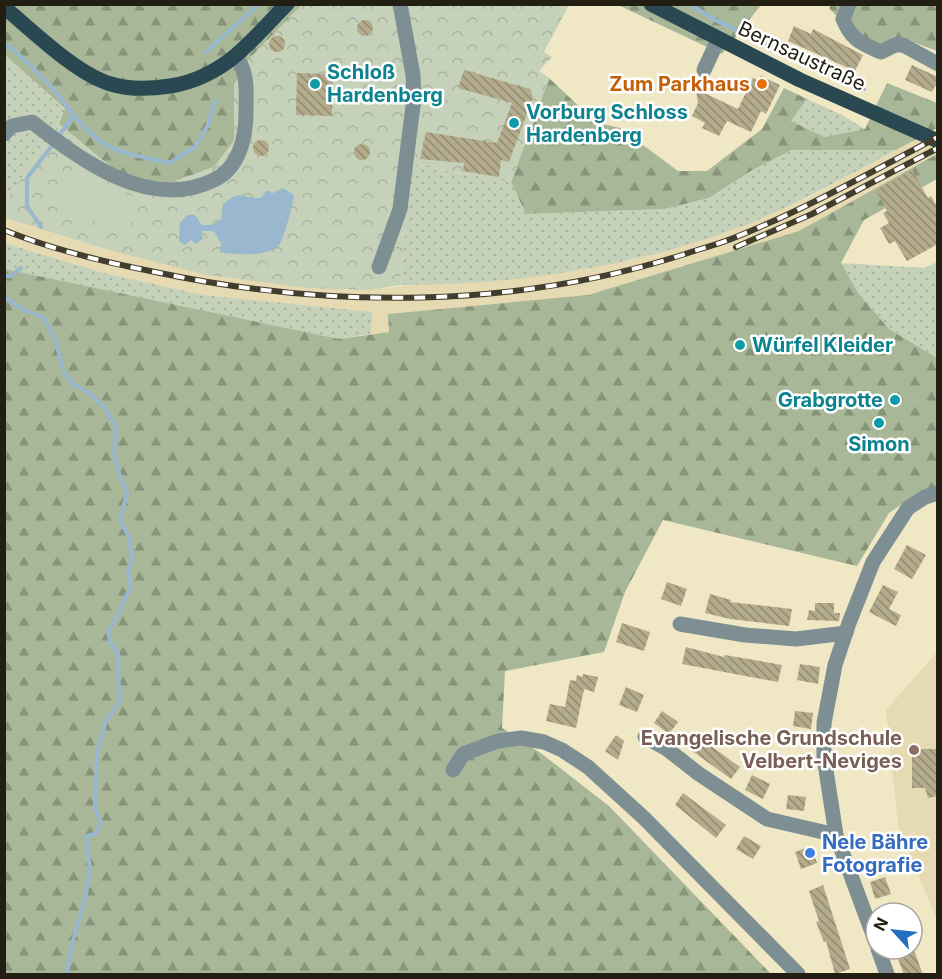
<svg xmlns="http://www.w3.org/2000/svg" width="942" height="979" font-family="Inter,sans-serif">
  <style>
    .built { fill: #e5dab2 }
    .grass { fill: url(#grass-dots) }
    .forest { fill: url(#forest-firs) }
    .park { fill: url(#park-crowns) }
    .pitch { fill: #c5d2b9 }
    .water { fill: #99b8cf }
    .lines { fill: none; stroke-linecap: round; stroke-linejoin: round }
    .stream { stroke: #99b8cf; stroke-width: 4 }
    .building { fill: url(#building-back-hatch) }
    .minor { stroke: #7e8f94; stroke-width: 15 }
    .major { stroke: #294851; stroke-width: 15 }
    .rail-casing { stroke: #423e2e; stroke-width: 6 }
    .rail { stroke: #fff; stroke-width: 4; stroke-dasharray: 11; stroke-linecap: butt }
    .culture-dot { fill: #0f9aa8; stroke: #fff; stroke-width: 2 }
    .food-dot { fill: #e8710a; stroke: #fff; stroke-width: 2 }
    .education-dot { fill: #8d6e63; stroke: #fff; stroke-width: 2 }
    .shop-dot { fill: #3f7fe0; stroke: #fff; stroke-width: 2 }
    .labels { text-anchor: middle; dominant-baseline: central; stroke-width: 5; stroke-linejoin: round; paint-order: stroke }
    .street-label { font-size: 20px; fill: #221f12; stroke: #fff }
    .culture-label { font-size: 20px; font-weight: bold; fill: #0d838f; stroke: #fff; text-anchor: start }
    .food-label { font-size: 20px; font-weight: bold; fill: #c56008; stroke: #fff; text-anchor: end }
    .education-label { font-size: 20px; font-weight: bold; fill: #785e54; stroke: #fff; text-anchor: end }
    .shop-label { font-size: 20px; font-weight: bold; fill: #366cbe; stroke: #fff; text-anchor: start }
  </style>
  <defs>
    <pattern id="grass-dots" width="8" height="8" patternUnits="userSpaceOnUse" patternTransform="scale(1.5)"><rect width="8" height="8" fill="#c5d2b9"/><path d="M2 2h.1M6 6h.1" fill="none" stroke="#a9b49e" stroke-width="1.8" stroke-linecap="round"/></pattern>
    <pattern id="forest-firs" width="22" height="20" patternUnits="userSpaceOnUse" patternTransform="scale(1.5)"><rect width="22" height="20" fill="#a7b797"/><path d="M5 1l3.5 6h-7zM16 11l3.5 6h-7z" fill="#88947a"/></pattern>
    <pattern id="park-crowns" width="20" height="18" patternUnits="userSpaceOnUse" patternTransform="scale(1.5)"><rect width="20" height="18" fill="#c5d2b9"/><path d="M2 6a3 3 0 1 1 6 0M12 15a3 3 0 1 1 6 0" fill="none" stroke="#a9b49e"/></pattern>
    <pattern id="building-back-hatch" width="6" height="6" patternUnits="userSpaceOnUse" patternTransform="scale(1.5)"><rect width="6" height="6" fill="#b3ab8b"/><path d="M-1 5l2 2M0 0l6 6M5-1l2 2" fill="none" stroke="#918b70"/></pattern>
  </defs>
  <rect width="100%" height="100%" fill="#f0e7c5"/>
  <g class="built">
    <polygon points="937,128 937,154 799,231 588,295 388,314 389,332 370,334 373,312 203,295 104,273 5,243 4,218 109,250 370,290 635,259 732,230 808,198"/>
    <polygon points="937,652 937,920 898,825 886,710"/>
  </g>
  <g class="grass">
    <polygon points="5,55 65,110 59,124 5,202"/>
    <polygon points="807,99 840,114 865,129 824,137 791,121"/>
    <path d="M 792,150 L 896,150 C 842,179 789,209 732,230 C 631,267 508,286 400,285 L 411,164 L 511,182 L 526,214 L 665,209 L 709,198 L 749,172 Z"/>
    <polygon points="4,243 104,273 203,295 373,312 370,334 339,339 5,269"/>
    <polygon points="937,262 937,358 889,329 859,294 841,263 925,268"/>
  </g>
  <g class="forest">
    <polygon points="832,4 937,5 937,51 908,40 875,56 829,8"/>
    <polygon points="5,5 302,5 250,58 234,85 234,141 214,167 173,182 140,182 117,172 59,124 65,109 5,55"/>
    <polygon points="618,5 761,5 722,54"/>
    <polygon points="549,78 585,112 603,124 620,128 678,171 707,171 762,129 784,88 807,99 791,121 824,137 865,129 887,83 937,103 937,128 896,150 792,150 749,172 709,198 665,209 526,214 511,182"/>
    <polygon points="937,154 937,179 864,220 841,263 859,294 889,329 937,358 937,494 914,496 889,513 857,566 663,520 625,592 604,652 505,671 502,728 542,754 609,806 771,974 5,974 5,269 339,339 389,332 388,314 588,295 799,231"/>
  </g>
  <polygon class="park" points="302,5 569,5 544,52 552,57 539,71 549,78 511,182 411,164 400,285 370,290 307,288 207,275 109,250 5,218 5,202 59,124 117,172 140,182 173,182 214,167 234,141 234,85 250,58"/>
  <polygon class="pitch" points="70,174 140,199 127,233 58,208"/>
  <path class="water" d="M 283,188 L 294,195 C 293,205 284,238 279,245 C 269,257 233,255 220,252 L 221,244 L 214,231 L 202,231 L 201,235 L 204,238 L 196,244 L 191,240 L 185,245 L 179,241 L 180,223 L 187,215 L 195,215 L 202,225 L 212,225 L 221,220 L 223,204 C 243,188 240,199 261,198 L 267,190 L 273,193 Z"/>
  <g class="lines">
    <g class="stream">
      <polyline points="689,4 715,20 864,89"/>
      <path d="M 4,43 C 22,56 37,71 52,88 C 68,107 82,129 103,143 C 118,153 151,159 170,163 L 196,146 L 209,123 L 215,101"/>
      <polyline points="206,52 259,4"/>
      <polyline points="58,137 73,116"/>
      <polyline points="41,227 27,206 27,178 54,143"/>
      <polyline points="4,276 11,276 21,268"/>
      <path d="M 4,297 L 26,311 L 44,318 L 56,342 L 64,373 L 73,384 L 88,392 L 106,409 L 116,428 L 114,454 L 120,476 L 127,493 L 120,520 L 128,535 L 132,557 L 128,573 L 131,585 L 119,613 L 108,632 L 111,645 L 118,652 L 119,702 L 105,723 L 97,755 L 95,808 L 101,823 L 95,834 L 86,836 C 88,851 91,868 88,883 C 83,914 69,943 67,974"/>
    </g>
  </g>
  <g class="building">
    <circle cx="365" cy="28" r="8"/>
    <polygon points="794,26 811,34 813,29 863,55 855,71 788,41"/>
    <circle cx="277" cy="44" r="8"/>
    <polygon points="912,65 938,77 938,88 935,86 932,92 905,80"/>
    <polygon points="464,70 530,89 533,97 509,162 501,160 499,177 463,171 464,163 420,159 426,132 497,143 512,103 458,88"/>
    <polygon points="297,73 333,74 332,116 296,115"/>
    <polygon points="761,76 780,85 766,114 761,111 751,132 727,121 719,136 702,128 705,123 692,116 698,103 696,89 738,109 753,78 758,81"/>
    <circle cx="261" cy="148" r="8"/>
    <circle cx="362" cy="152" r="8"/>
    <polygon points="912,170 928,198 931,196 938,208 938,244 907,261 895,241 889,244 880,228 889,223 883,213 887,211 876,190"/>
    <polygon points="907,545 926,555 912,579 894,569"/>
    <polygon points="667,582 687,589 681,606 661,599"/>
    <polygon points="883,585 898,592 889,609 901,615 896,626 869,612"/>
    <polygon points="710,594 731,600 730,602 792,609 789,626 730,619 705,613"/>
    <polygon points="815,603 834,603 834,613 840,613 839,621 807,620 809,610 815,611"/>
    <polygon points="622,623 650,632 644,651 616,642"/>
    <polygon points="686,647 724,657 725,655 782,665 778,682 682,664"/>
    <polygon points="800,664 820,667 818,684 797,680"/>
    <polygon points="583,674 598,677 594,692 584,689 576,728 546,721 550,704 565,707 570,680 576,681 577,675 582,677"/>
    <polygon points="626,687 644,695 637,712 619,705"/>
    <polygon points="662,711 678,722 669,734 654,723"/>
    <polygon points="795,711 813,713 811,729 793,726"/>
    <polygon points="693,733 740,767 731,779 684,745"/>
    <polygon points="616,735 624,741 618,760 605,751"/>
    <polygon points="912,749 938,749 938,796 928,798 925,788 912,788"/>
    <polygon points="752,775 770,784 763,799 745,790"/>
    <polygon points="683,793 726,825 716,838 675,805"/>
    <polygon points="788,795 806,797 804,811 786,809"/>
    <polygon points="744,836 761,846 753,859 736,849"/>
    <polygon points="811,846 817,863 801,869 795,852"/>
    <polygon points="885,877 891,894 875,899 870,882"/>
    <polygon points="823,885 850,969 835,974 826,941 824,942 816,922 819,921 809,891"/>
    <polygon points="914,950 923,975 904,975 897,956"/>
  </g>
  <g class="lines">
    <g class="minor">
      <path d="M 849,4 L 843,19 C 852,41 861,43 881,52 L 895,45 L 903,45 L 938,64"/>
      <polyline points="704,70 718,40"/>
      <path d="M 4,134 L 12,126 L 32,122 C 81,160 149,212 214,180 C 239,168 246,138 246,113 C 246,93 249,72 235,56"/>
      <polyline points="379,267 400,209 414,98 413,75 400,4"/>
      <polyline points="680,624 745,635 796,639 846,633"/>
      <polyline points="645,737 667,749 699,774 767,819 836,835"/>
      <polyline points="453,770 463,754 498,741 521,738 544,742 562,750 588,767 644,818 798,974"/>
      <polyline points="876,943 836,835 824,757 824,723 835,665 849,623 873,562 908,508 925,497 938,493"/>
      <polyline points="878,949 887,974"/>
    </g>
    <g class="major">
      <polyline points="651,4 800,80 938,141"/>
      <path d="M 4,7 C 33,31 76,74 111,84 C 130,90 151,89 170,86 C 193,83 217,71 235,56 C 254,40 270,21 287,4"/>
    </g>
    <defs>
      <g id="rail">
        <path d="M 4,230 C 53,250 104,262 155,272 C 330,309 515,309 685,254 C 702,248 720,244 736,237 C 806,209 871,172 938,137"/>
        <polyline points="736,247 812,214 938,148"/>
      </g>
    </defs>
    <use href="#rail" class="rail-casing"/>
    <use href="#rail" class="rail"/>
  </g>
  <g class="culture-dot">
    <circle cx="315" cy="84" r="6"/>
    <circle cx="514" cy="123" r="6"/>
    <circle cx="740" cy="345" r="6"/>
    <circle cx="895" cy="400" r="6"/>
    <circle cx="879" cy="423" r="6"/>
  </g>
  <circle class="food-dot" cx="762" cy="84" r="6"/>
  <circle class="education-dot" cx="914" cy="750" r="6"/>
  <circle class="shop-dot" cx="810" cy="853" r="6"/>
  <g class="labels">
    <g class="street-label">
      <text transform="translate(802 56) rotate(25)">Bernsaustraße</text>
    </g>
    <g class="culture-label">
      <text x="327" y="72">Schloß<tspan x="327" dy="23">Hardenberg</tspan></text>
      <text x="526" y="112">Vorburg Schloss<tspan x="526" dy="23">Hardenberg</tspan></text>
      <text x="752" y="345">Würfel Kleider</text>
      <text x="883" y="400" text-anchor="end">Grabgrotte</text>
      <text x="879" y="444" text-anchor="middle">Simon</text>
    </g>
    <g class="food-label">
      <text x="750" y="84">Zum Parkhaus</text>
    </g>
    <g class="education-label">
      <text x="902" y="738">Evangelische Grundschule<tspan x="902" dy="23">Velbert-Neviges</tspan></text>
    </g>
    <g class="shop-label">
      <text x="822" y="842">Nele Bähre<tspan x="822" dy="23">Fotografie</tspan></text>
    </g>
  </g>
  <rect width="942" height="979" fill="none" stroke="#221f12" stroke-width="12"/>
  <g transform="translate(894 931) rotate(297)"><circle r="28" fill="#ffffff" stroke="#a7a5a0" stroke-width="1.5"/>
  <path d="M0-4.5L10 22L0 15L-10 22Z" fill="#2470c0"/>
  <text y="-9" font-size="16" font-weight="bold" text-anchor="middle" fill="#221f12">N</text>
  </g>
</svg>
